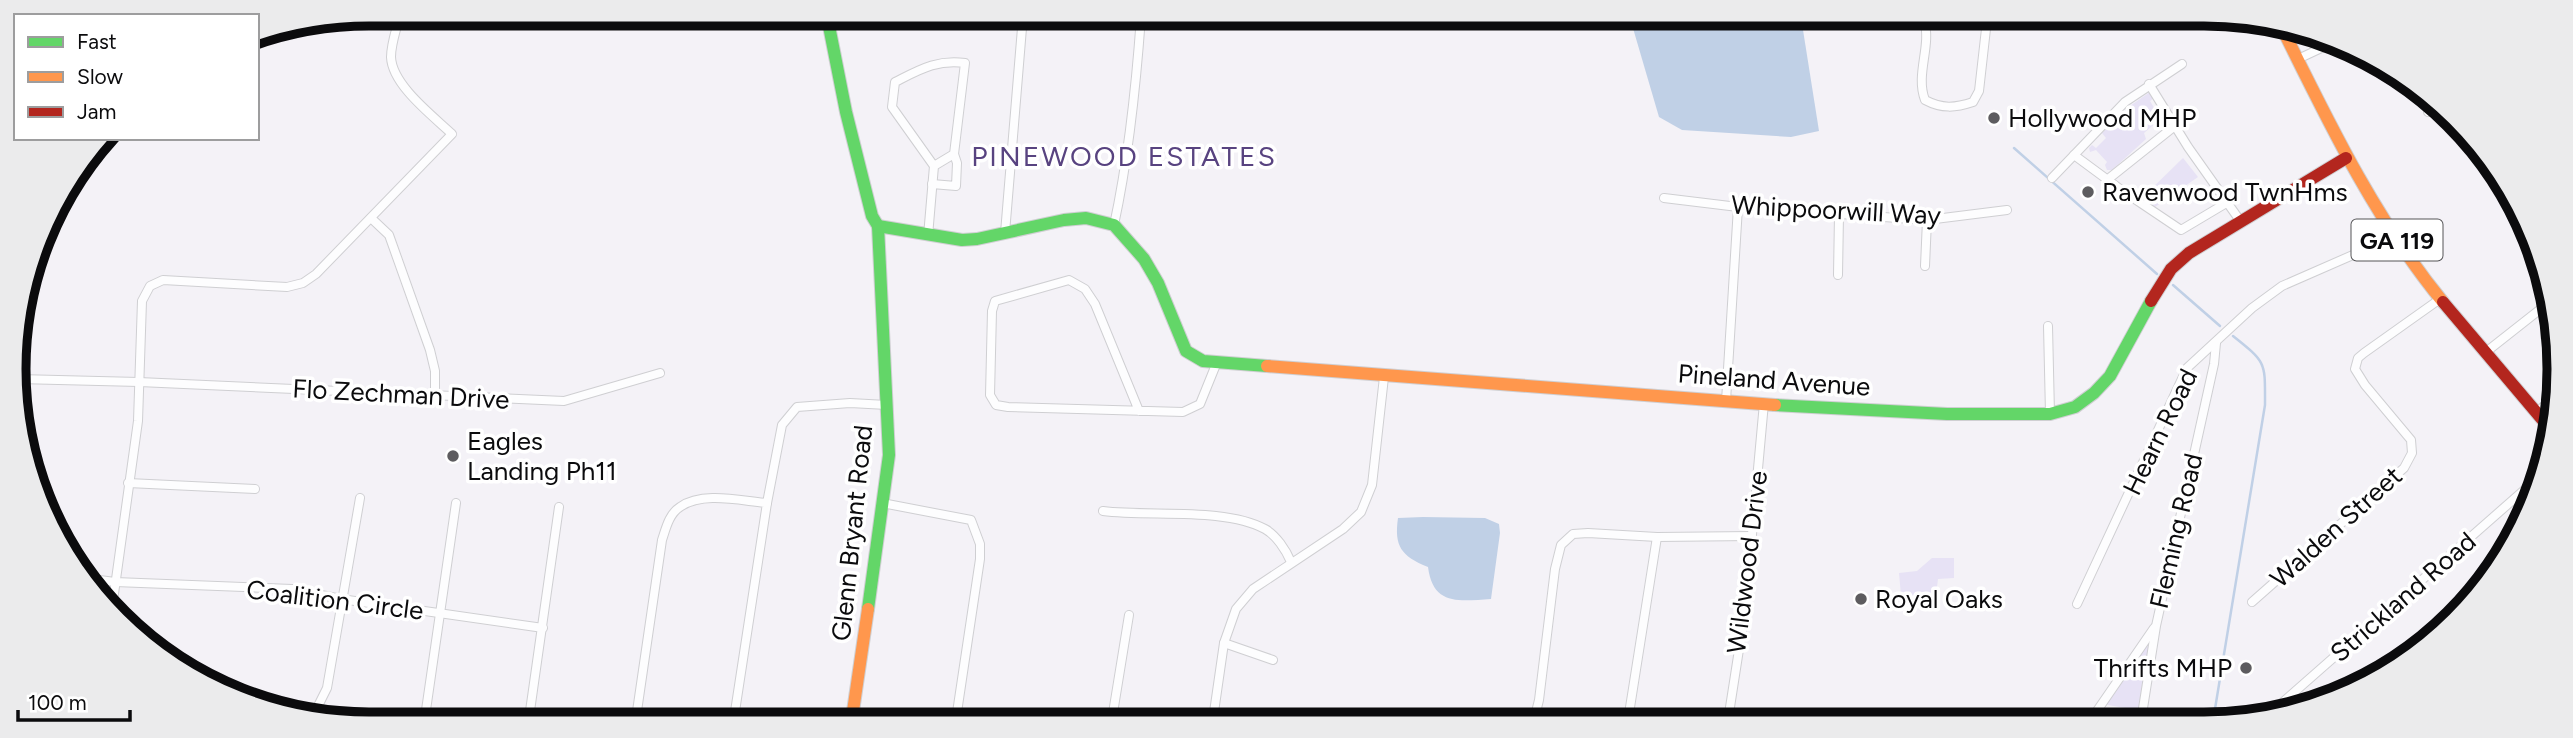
<svg xmlns="http://www.w3.org/2000/svg" width="2573" height="738" font-family="Figtree,sans-serif">
  <style>
    .green { fill: #e7e2f5 }
    .water { fill: #c0d0e6 }
    .lines { fill: none; stroke-linecap: round; stroke-linejoin: round }
    .stream { stroke: #c0d0e6; stroke-width: 2.5 }
    .street-casing { stroke: #cfcfd2; stroke-width: 10 }
    .fast-casing { stroke: #cfcfd2; stroke-width: 14 }
    .slow-casing { stroke: #cfcfd2; stroke-width: 14 }
    .jam-casing { stroke: #cfcfd2; stroke-width: 14 }
    .street { stroke: #fdfdfe; stroke-width: 8 }
    .fast { stroke: #63d668; stroke-width: 12 }
    .slow { stroke: #ff974d; stroke-width: 12 }
    .jam { stroke: #b3261e; stroke-width: 12 }
    .poi-dot { fill: #5d5c5f; stroke: #fff; stroke-width: 2.5 }
    .labels { text-anchor: middle; dominant-baseline: central; stroke-width: 7; stroke-linejoin: round; paint-order: stroke }
    .shield { fill: #fff; stroke: #545456; stroke-width: 2 }
    .shield-label { font-size: 24px; font-weight: bold; fill: #0b0b0d }
    .poi-label { font-size: 26px; fill: #0b0b0d; stroke: #fff; text-anchor: start }
    .street-label { font-size: 26px; fill: #0b0b0d; stroke: #fff }
    .neighbourhood-label { font-size: 28px; letter-spacing: 2px; fill: #584380; stroke: #fff }
    .rim { fill: none; stroke: #0b0b0d; stroke-width: 9 }
  </style>
  <rect width="100%" height="100%" fill="#f4f2f7"/>
  <g class="green">
    <polygon points="2150,92 2156,96 2150,101 2159,116 2164,116 2161,122 2159,120 2144,133 2146,139 2112,170 2107,170 2105,165 2107,162 2096,150 2090,152 2089,148 2092,145 2096,148 2106,138 2102,133 2130,106"/>
    <polygon points="2183,158 2198,177 2155,207 2142,198"/>
    <polygon points="1932,558 1954,558 1954,578 1938,579 1935,603 1902,607 1899,573 1917,571"/>
    <polygon points="2149,636 2154,638 2143,711 2102,704"/>
  </g>
  <g class="water">
    <polygon points="1630,18 1799,19 1803,30 1819,131 1791,137 1682,130 1659,117"/>
    <path d="M 1423,517 L 1485,518 L 1499,524 L 1500,533 L 1491,599 C 1459,601 1433,606 1428,567 C 1401,556 1394,546 1398,518 Z"/>
  </g>
  <g class="lines">
    <g class="stream">
      <polyline points="2014,148 2157,274"/>
      <polyline points="2173,285 2220,326"/>
      <path d="M 2213,721 L 2265,405 C 2265,362 2267,363 2233,336"/>
    </g>
    <defs>
      <g id="street">
        <path d="M 1924,20 C 1932,46 1915,74 1925,100 C 1942,109 1955,108 1973,102 L 1979,91 L 1987,20"/>
        <polyline points="2298,59 2330,44"/>
        <polyline points="2149,84 2188,147 2241,222"/>
        <polyline points="2428,112 2436,108"/>
        <polyline points="2074,155 2120,189 2181,230 2228,202"/>
        <polyline points="2052,178 2125,102 2182,64"/>
        <polyline points="2107,180 2176,125"/>
        <polyline points="932,184 956,186 957,163 954,154"/>
        <polyline points="1664,198 1738,207 1927,220 2007,210"/>
        <polyline points="371,218 389,235 430,350 435,371 435,395"/>
        <path d="M 1114,225 C 1129,156 1136,87 1141,17"/>
        <polyline points="1005,233 1023,16"/>
        <path d="M 928,236 L 934,166 L 954,154 L 965,63 C 937,59 919,70 895,82 L 892,107 L 934,166"/>
        <polyline points="1925,266 1927,220"/>
        <polyline points="1838,275 1839,215"/>
        <polyline points="2048,326 2050,414"/>
        <polyline points="2486,352 2552,300"/>
        <polyline points="18,379 139,382 564,401 660,373"/>
        <polyline points="1726,401 1738,207"/>
        <polyline points="1139,411 1095,304 1085,289 1069,280 995,301 992,311 990,395 996,405 1008,407 1183,412 1200,404 1217,362"/>
        <polyline points="2536,413 2552,399"/>
        <polyline points="128,483 255,489"/>
        <polyline points="767,503 782,425 797,407 850,403 887,405"/>
        <polyline points="882,503 971,520 980,544 980,559 956,719"/>
        <path d="M 1103,511 C 1150,517 1225,507 1265,529 C 1276,535 1286,550 1291,562"/>
        <polyline points="84,578 115,582 292,589 341,599 543,628"/>
        <polyline points="2252,602 2404,468 2412,453 2411,440 2365,385 2355,369 2358,358 2364,353 2440,299"/>
        <polyline points="2077,604 2187,368 2252,308 2282,286 2394,237"/>
        <path d="M 112,608 L 138,421 L 142,301 L 150,286 L 163,280 L 287,287 L 303,283 L 316,274 L 452,134 C 433,116 392,85 391,57 C 391,43 397,28 400,14"/>
        <polyline points="1224,643 1273,660"/>
        <polyline points="318,706 327,688 360,498"/>
        <polyline points="2267,716 2539,477"/>
        <polyline points="425,717 456,503"/>
        <polyline points="529,718 559,507"/>
        <path d="M 636,718 L 662,540 C 666,528 669,514 680,507 C 703,491 741,501 767,503 L 734,718"/>
        <polyline points="1112,719 1129,615"/>
        <polyline points="1213,719 1224,643 1236,609 1253,589 1343,529 1361,512 1372,485 1384,377"/>
        <polyline points="1534,720 1539,700 1555,569 1561,545 1573,534 1588,533 1657,537 1752,536"/>
        <polyline points="1628,720 1657,537"/>
        <polyline points="1728,720 1745,611 1764,403"/>
        <polyline points="2090,721 2154,628"/>
        <polyline points="2141,721 2156,626 2214,364 2216,343"/>
      </g>
      <g id="fast">
        <polyline points="827,16 846,112 872,216 878,226 889,455 868,609"/>
        <polyline points="878,226 962,240 977,239 1064,220 1086,218 1114,225 1144,259 1158,283 1186,351 1203,361 1267,366"/>
        <polyline points="1775,405 1947,414 2050,414 2075,407 2094,393 2110,376 2151,301"/>
      </g>
      <g id="slow">
        <path d="M 2280,24 C 2328,121 2374,218 2443,302"/>
        <polyline points="1267,366 1775,405"/>
        <polyline points="852,718 868,609"/>
      </g>
      <g id="jam">
        <polyline points="2151,301 2171,269 2189,253 2346,158"/>
        <polyline points="2443,302 2552,431"/>
      </g>
    </defs>
    <use href="#street" class="street-casing"/>
    <use href="#fast" class="fast-casing"/>
    <use href="#slow" class="slow-casing"/>
    <use href="#jam" class="jam-casing"/>
    <use href="#street" class="street"/>
    <use href="#fast" class="fast"/>
    <use href="#slow" class="slow"/>
    <use href="#jam" class="jam"/>
  </g>
  <g class="poi-dot">
    <circle cx="1994" cy="118" r="7"/>
    <circle cx="2088" cy="192" r="7"/>
    <circle cx="453" cy="456" r="7"/>
    <circle cx="1861" cy="599" r="7"/>
    <circle cx="2246" cy="668" r="7"/>
  </g>
  <g class="labels">
    <rect class="shield" x="2351.5" y="219.5" width="91" height="41" rx="5"/>
    <g class="shield-label">
      <text x="2397" y="240">GA 119</text>
    </g>
    <g class="poi-label">
      <text x="2008" y="118">Hollywood MHP</text>
      <text x="2102" y="192">Ravenwood TwnHms</text>
      <text x="467" y="441">Eagles<tspan x="467" dy="30">Landing Ph11</tspan></text>
      <text x="1875" y="599">Royal Oaks</text>
      <text x="2232" y="668" text-anchor="end">Thrifts MHP</text>
    </g>
    <g class="street-label">
      <text transform="translate(1836 210) rotate(3)">Whippoorwill Way</text>
      <text transform="translate(1774 380) rotate(4)">Pineland Avenue</text>
      <text transform="translate(401 394) rotate(3)">Flo Zechman Drive</text>
      <text transform="translate(2160 432) rotate(-64)">Hearn Road</text>
      <text transform="translate(2336 527) rotate(-42)">Walden Street</text>
      <text transform="translate(2176 531) rotate(-77)">Fleming Road</text>
      <text transform="translate(852 533) rotate(-84)">Glenn Bryant Road</text>
      <text transform="translate(1747 562) rotate(-83)">Wildwood Drive</text>
      <text transform="translate(2403 597) rotate(-41)">Strickland Road</text>
      <text transform="translate(335 600) rotate(7)">Coalition Circle</text>
    </g>
    <g class="neighbourhood-label">
      <text x="1124" y="156">PINEWOOD ESTATES</text>
    </g>
  </g>
  <path d="M0 0H2573V738H0ZM369 26H2204A343 343 0 0 1 2547 369V369A343 343 0 0 1 2204 712H369A343 343 0 0 1 26 369V369A343 343 0 0 1 369 26Z" fill="#ebebec" fill-rule="evenodd"/>
  <path class="rim" d="M369 26H2204A343 343 0 0 1 2547 369V369A343 343 0 0 1 2204 712H369A343 343 0 0 1 26 369V369A343 343 0 0 1 369 26Z"/>
  <rect x="14" y="14" width="245" height="126" fill="#ffffff" stroke="#9d9d9e" stroke-width="2"/>
  <rect x="28" y="37" width="35" height="10" fill="#63d668" stroke="#9d9d9e" stroke-width="2"/>
  <text x="77" y="49" font-size="21" fill="#0b0b0d">Fast</text>
  <rect x="28" y="72" width="35" height="10" fill="#ff974d" stroke="#9d9d9e" stroke-width="2"/>
  <text x="77" y="84" font-size="21" fill="#0b0b0d">Slow</text>
  <rect x="28" y="107" width="35" height="10" fill="#b3261e" stroke="#9d9d9e" stroke-width="2"/>
  <text x="77" y="119" font-size="21" fill="#0b0b0d">Jam</text>
  <path d="M18 710v10h112v-10" fill="none" stroke="#0b0b0d" stroke-width="3.5"/>
  <text x="28" y="710" font-size="21" fill="#0b0b0d" stroke="#ffffff" stroke-width="5" paint-order="stroke">100 m</text>
</svg>
